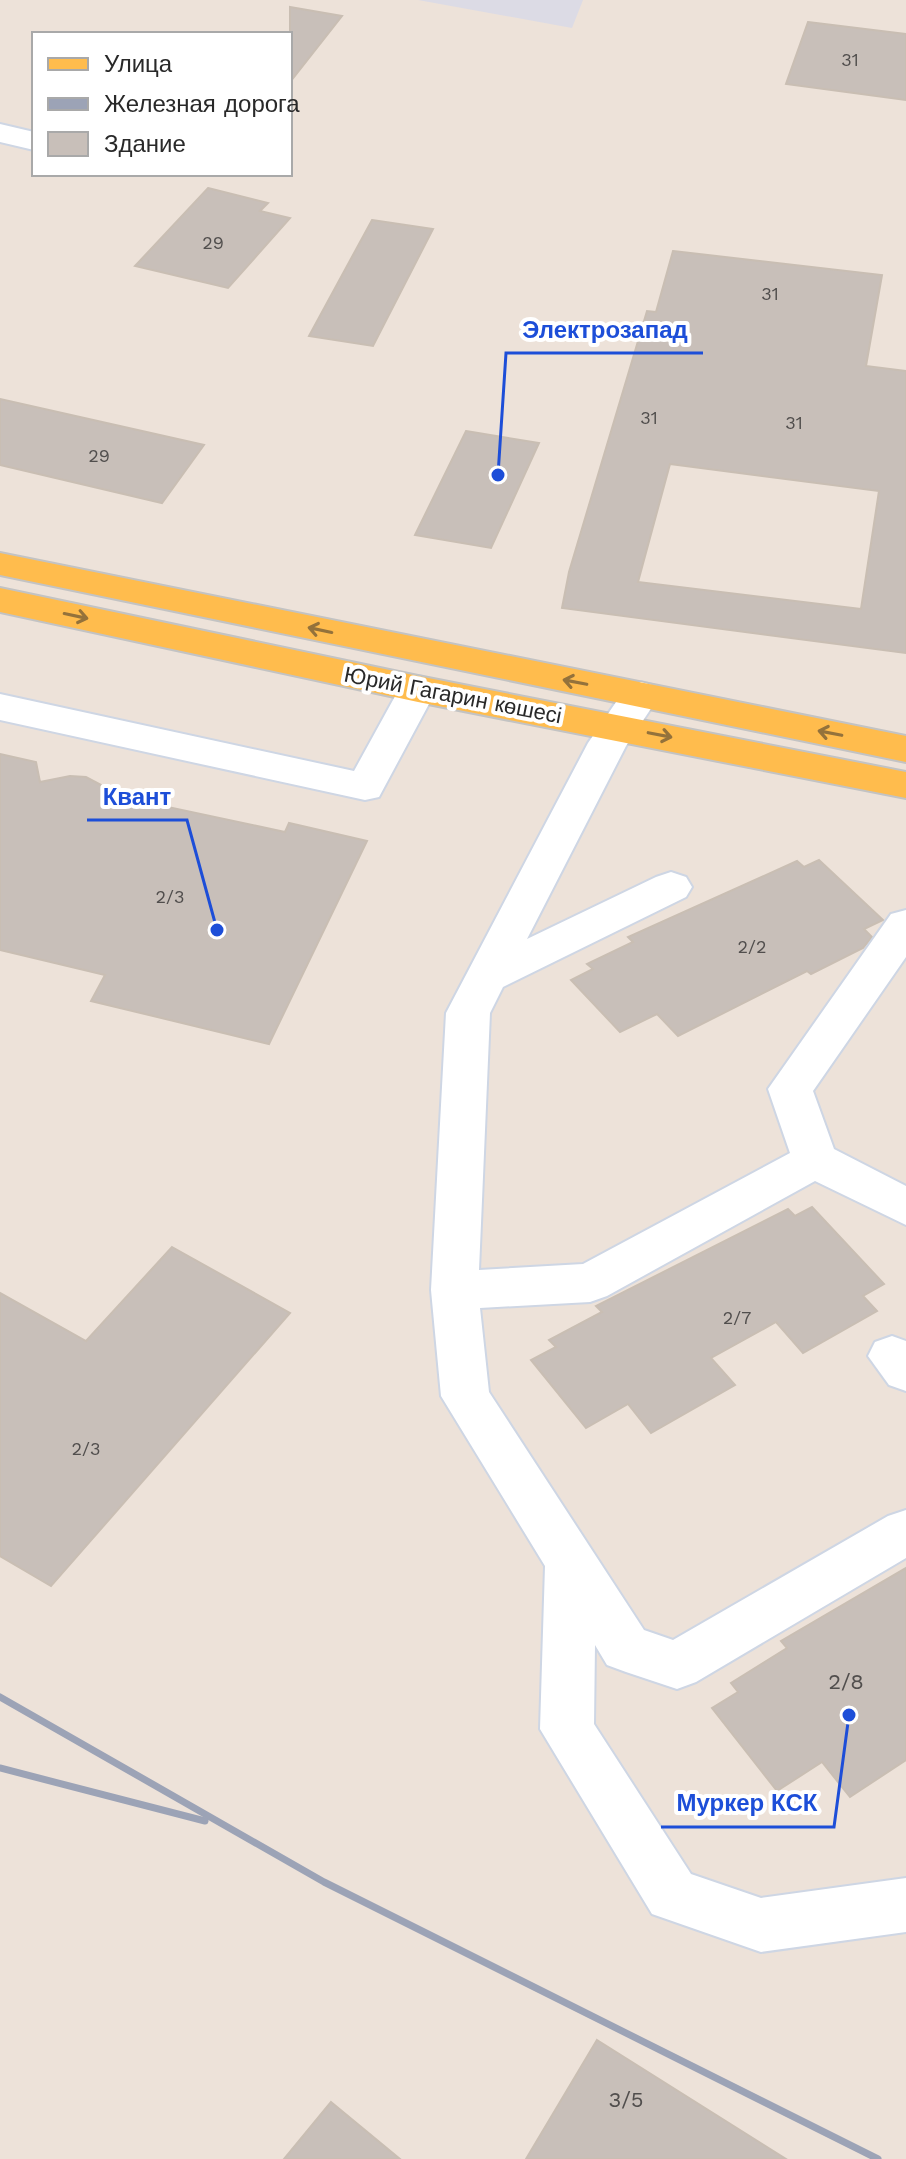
<svg xmlns="http://www.w3.org/2000/svg" width="906" height="2159" font-family="'Work Sans',sans-serif">
  <style>
    .industrial { fill: #dcdbe5 }
    .building { fill: #c8bfb9; stroke: #c9beb3; stroke-width: 2; fill-rule: evenodd }
    .lines { fill: none; stroke-linecap: round; stroke-linejoin: round }
    .minor-casing { stroke: #ced6e4; stroke-width: 4 }
    .major-casing { stroke: #c3c3c3; stroke-width: 4 }
    .minor { fill: #fff; fill-rule: evenodd }
    .major { fill: #ffbc4d; fill-rule: evenodd }
    .rail { stroke: #9ca3b6; stroke-width: 7 }
    .oneway { stroke: #94723b }
    .labels { text-anchor: middle; dominant-baseline: central; stroke-width: 8; stroke-linejoin: round; paint-order: stroke }
    .number-label { font-size: 18px; fill: #514e4d }
    .street-label { font-size: 22px; fill: #292929; stroke: #fff }
    .near-number-label { font-size: 22px; fill: #514e4d }
    .leader { fill: none; stroke: #1d4ed8; stroke-width: 3 }
    .callout-dot { fill: #1d4ed8; stroke: #fff; stroke-width: 3 }
    .callout-label { font-size: 24px; text-anchor: middle; font-weight: bold; fill: #1d4ed8; stroke: #fff; stroke-width: 8; stroke-linejoin: round; paint-order: stroke }
  </style>
  <rect width="100%" height="100%" fill="#ede2d9"/>
  <polygon class="industrial" points="418,0 583,0 572,28"/>
  <g class="building">
    <polygon points="290,7 342,16 290,82"/>
    <polygon points="808,22 906,34 906,100 786,84"/>
    <polygon points="208,188 268,203 260,211 290,218 228,288 135,266"/>
    <polygon points="372,220 433,229 373,346 309,336"/>
    <path d="M 673,251 L 882,275 L 866,366 L 906,371 L 906,653 L 562,608 L 569,572 L 647,311 L 656,312 ZM 670,464 L 879,491 L 861,609 L 638,582 Z"/>
    <polygon points="0,399 204,445 162,503 0,465"/>
    <polygon points="466,431 539,443 491,548 415,535"/>
    <polygon points="0,754 36,762 40,782 70,776 86,777 101,785 102,793 285,832 289,823 367,841 269,1044 91,1001 105,975 0,950"/>
    <polygon points="819,860 883,920 864,929 872,937 863,948 811,974 807,971 678,1036 657,1014 620,1032 571,980 593,969 587,964 633,942 628,937 797,861 804,867"/>
    <polygon points="812,1207 884,1284 863,1296 877,1311 803,1353 776,1322 711,1358 735,1385 651,1433 628,1404 586,1428 531,1360 556,1347 549,1340 602,1312 596,1306 788,1209 795,1216"/>
    <polygon points="172,1247 290,1313 51,1586 0,1556 0,1293 86,1341"/>
    <polygon points="906,1568 906,1760 850,1797 822,1762 777,1791 712,1708 738,1692 731,1683 787,1648 781,1641"/>
    <polygon points="597,2040 786,2159 526,2159"/>
    <polygon points="331,2102 400,2159 284,2159"/>
  </g>
  <g class="lines">
    <defs>
      <g id="minor">
        <polygon points="0,124 34,132 34,150 0,142"/>
        <polygon points="418,676 432,680 437,689 379,797 365,800 0,720 0,694 354,771 404,680"/>
        <polygon points="641,682 655,686 660,695 626,746 527,939 656,877 671,872 686,877 692,887 686,897 503,987 490,1013 479,1270 583,1264 790,1153 768,1089 891,914 906,910 906,957 813,1091 834,1149 906,1186 906,1225 815,1181 607,1296 590,1302 480,1308 489,1392 644,1630 673,1640 888,1516 906,1510 906,1558 696,1682 677,1689 626,1672 607,1665 595,1645 594,1724 691,1874 761,1898 906,1878 906,1932 761,1952 652,1914 540,1729 545,1566 441,1396 431,1290 446,1013 588,743 627,686"/>
        <polygon points="892,1336 906,1341 906,1391 889,1385 868,1356 875,1342"/>
      </g>
      <g id="major">
        <polygon points="0,553 906,736 906,762 0,575"/>
        <polygon points="0,588 418,676 906,772 906,798 418,702 0,612"/>
      </g>
    </defs>
    <use href="#minor" class="minor-casing"/>
    <use href="#major" class="major-casing"/>
    <use href="#minor" class="minor"/>
    <use href="#major" class="major"/>
    <g class="rail">
      <polyline points="0,1697 324,1882 878,2159"/>
      <polyline points="0,1768 205,1821"/>
    </g>
  </g>
  <defs><path id="oneway-shaft" d="M-6 0H5M1.5-3L5.5 0L1.5 3" fill="none" stroke-width="1.6" stroke-linecap="round" stroke-linejoin="round" transform="scale(2)"/></defs>
  <g class="oneway">
    <use href="#oneway-shaft" transform="translate(76 616) rotate(12)"/>
    <use href="#oneway-shaft" transform="translate(320 630) rotate(-168)"/>
    <use href="#oneway-shaft" transform="translate(575 682) rotate(-169)"/>
    <use href="#oneway-shaft" transform="translate(830 733) rotate(-169)"/>
    <use href="#oneway-shaft" transform="translate(660 735) rotate(11)"/>
  </g>
  <g class="labels">
    <g class="number-label">
      <text x="850" y="59">31</text>
      <text x="213" y="242">29</text>
      <text x="770" y="293">31</text>
      <text x="649" y="417">31</text>
      <text x="794" y="422">31</text>
      <text x="99" y="455">29</text>
      <text x="170" y="896">2/3</text>
      <text x="752" y="946">2/2</text>
      <text x="737" y="1317">2/7</text>
      <text x="86" y="1448">2/3</text>
    </g>
    <g class="street-label">
      <text transform="translate(453 695) rotate(11)">Юрий Гагарин көшесі</text>
    </g>
    <g class="near-number-label">
      <text x="846" y="1681">2/8</text>
      <text x="626" y="2099">3/5</text>
    </g>
  </g>
  <path class="leader" d="M498 475L506 353H703M217 930L187 820H87M849 1715L834 1827H661"/>
  <g class="callout-dot">
    <circle cx="498" cy="475" r="8"/>
    <circle cx="217" cy="930" r="8"/>
    <circle cx="849" cy="1715" r="8"/>
  </g>
  <g class="callout-label">
    <text x="605" y="338">Электрозапад</text>
    <text x="137" y="805">Квант</text>
    <text x="747" y="1811">Муркер КСК</text>
  </g>
  <rect x="32" y="32" width="260" height="144" fill="#ffffff" stroke="#a9a9a9" stroke-width="2"/>
  <rect x="48" y="58" width="40" height="12" fill="#ffbc4d" stroke="#a9a9a9" stroke-width="2"/>
  <text x="104" y="72" font-size="24" fill="#292929">Улица</text>
  <rect x="48" y="98" width="40" height="12" fill="#9ca3b6" stroke="#a9a9a9" stroke-width="2"/>
  <text x="104" y="112" font-size="24" fill="#292929">Железная дорога</text>
  <rect x="48" y="132" width="40" height="24" fill="#c8bfb9" stroke="#a9a9a9" stroke-width="2"/>
  <text x="104" y="152" font-size="24" fill="#292929">Здание</text>
</svg>
